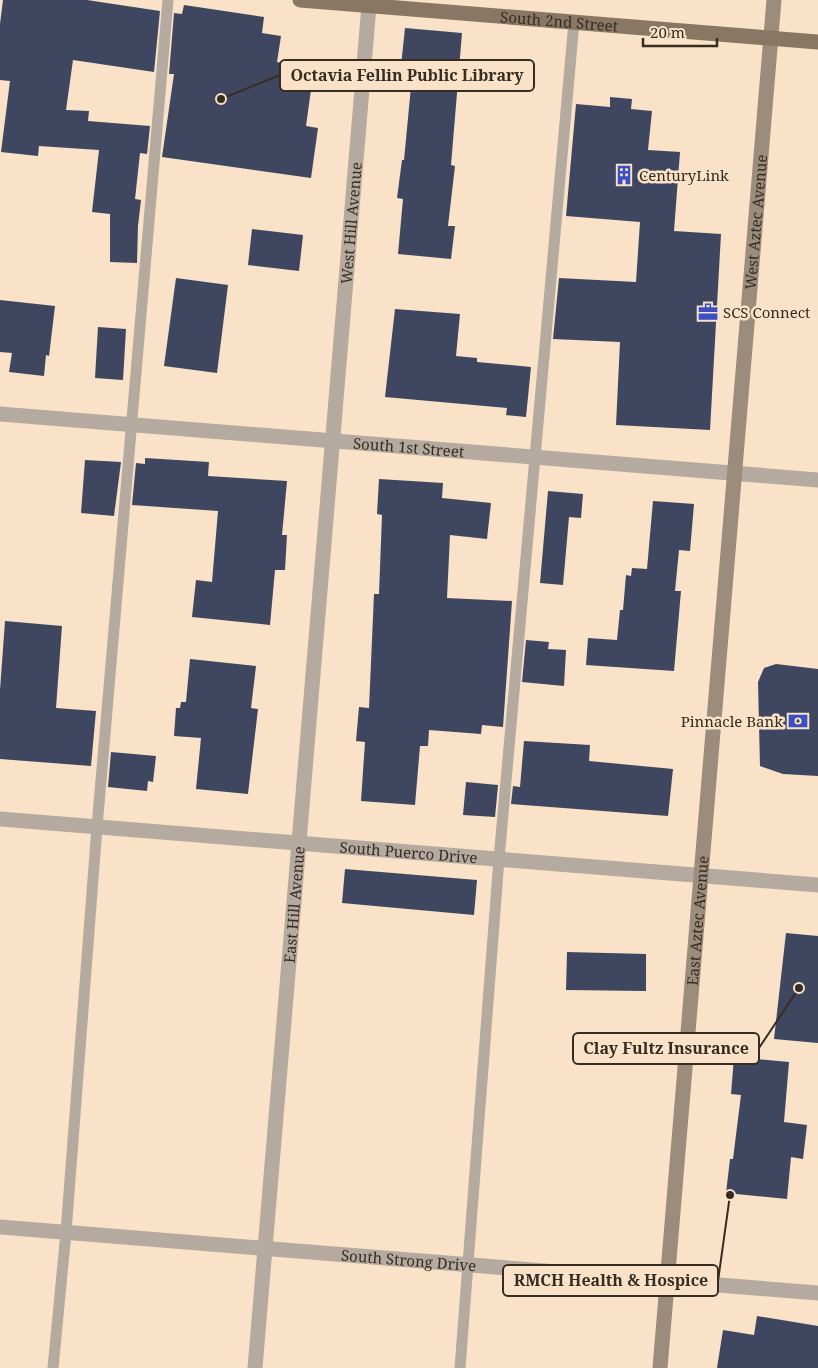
<svg xmlns="http://www.w3.org/2000/svg" width="818" height="1368" font-family="'Noto Serif',serif">
  <style>
    .building { fill: #3f4760 }
    .lines { fill: none; stroke-linecap: round; stroke-linejoin: round }
    .service { stroke: #b4aa9f; stroke-width: 11 }
    .minor { stroke: #b4aa9f; stroke-width: 15 }
    .tertiary { stroke: #b4aa9f; stroke-width: 15 }
    .secondary { stroke: #9b8c7c; stroke-width: 15 }
    .primary { stroke: #897763; stroke-width: 15 }
    .labels { text-anchor: middle; dominant-baseline: central; stroke-width: 5; stroke-linejoin: round; paint-order: stroke }
    .street-label { font-size: 15px; fill: #352c22; stroke: #f9e2c7 }
    .poi-label { font-size: 15px; fill: #352c22; stroke: #f9e2c7; text-anchor: start }
    .leader { fill: none; stroke: #352c22; stroke-width: 2 }
    .callout-dot { fill: #352c22; stroke: #f9e2c7; stroke-width: 2 }
    .callout { fill: #f9e2c7; stroke: #352c22; stroke-width: 2 }
    .callout-label { font-size: 16px; text-anchor: middle; font-weight: bold; fill: #352c22 }
  </style>
  <rect width="100%" height="100%" fill="#f9e2c7"/>
  <g class="building">
    <polygon points="3,0 87,0 160,11 154,72 73,60 66,110 89,111 88,121 150,126 147,154 140,153 135,199 141,200 138,226 137,263 110,262 110,214 92,212 99,150 39,146 38,156 1,152 10,81 0,80 0,24"/>
    <polygon points="184,5 264,17 262,33 281,36 277,62 314,68 306,126 318,128 311,178 162,157 174,74 169,74 174,13 182,14"/>
    <polygon points="405,28 462,33 451,165 455,166 448,226 455,226 451,259 398,254 403,199 397,198 402,160 404,160 412,76 400,75"/>
    <polygon points="610,97 632,99 631,109 652,111 648,150 680,152 674,231 721,234 710,430 616,425 620,342 553,339 559,278 636,282 640,222 566,216 576,104 610,107"/>
    <polygon points="252,229 303,235 299,271 248,265"/>
    <polygon points="176,278 228,285 217,373 164,366"/>
    <polygon points="0,300 55,306 49,356 46,355 44,376 9,372 12,353 0,352"/>
    <polygon points="395,309 460,314 456,356 477,358 477,362 531,367 526,417 506,415 507,408 385,397"/>
    <polygon points="98,327 126,329 123,380 95,378"/>
    <polygon points="145,458 209,462 208,476 287,481 282,535 287,535 285,570 275,570 270,625 192,617 196,580 212,582 218,511 132,505 136,463 145,464"/>
    <polygon points="85,460 121,462 114,516 81,513"/>
    <polygon points="379,479 443,483 442,498 491,503 487,539 450,535 447,598 512,601 503,727 482,725 481,734 429,730 428,746 420,746 415,805 361,801 365,742 356,741 359,707 369,708 374,594 379,594 382,515 377,514"/>
    <polygon points="548,491 583,494 581,518 569,517 563,585 540,583"/>
    <polygon points="653,501 694,504 690,551 679,550 675,591 681,591 674,671 586,665 588,638 617,640 620,610 623,610 626,575 631,576 632,568 647,569"/>
    <polygon points="5,621 62,626 56,708 96,711 91,766 0,759 0,690"/>
    <polygon points="526,640 549,642 548,649 566,650 564,686 522,682"/>
    <polygon points="190,659 256,666 251,708 258,709 248,794 196,789 201,738 174,736 176,708 180,708 181,702 186,702"/>
    <polygon points="776,664 818,669 818,776 783,774 760,766 758,682 764,668"/>
    <polygon points="524,741 590,745 589,761 673,769 668,816 511,804 513,786 520,787"/>
    <polygon points="111,752 156,756 153,782 148,781 147,791 108,787"/>
    <polygon points="466,782 498,785 495,817 463,815"/>
    <polygon points="345,869 477,880 474,915 342,903"/>
    <polygon points="786,933 818,936 818,1043 774,1039"/>
    <polygon points="567,952 646,954 646,991 566,990"/>
    <polygon points="734,1057 789,1062 784,1122 807,1125 803,1159 791,1157 787,1199 726,1193 730,1159 733,1159 741,1095 731,1094"/>
    <polygon points="757,1316 818,1326 818,1368 717,1368 723,1330 754,1335"/>
  </g>
  <g class="lines">
    <g class="service">
      <polyline points="53,1368 66,1232 97,827 168,0"/>
      <polyline points="460,1368 499,859 574,22"/>
    </g>
    <g class="minor">
      <path id="s1" d="M 0,414 L 818,480"/>
      <path id="s2" d="M 0,1227 L 818,1293"/>
      <path id="s3" d="M 255,1368 L 369,5"/>
    </g>
    <path class="tertiary" id="s4" d="M 0,819 L 818,885"/>
    <path class="secondary" id="s5" d="M 660,1368 L 774,0"/>
    <path class="primary" id="s6" d="M 300,0 L 818,42"/>
  </g>
  <defs>
    <symbol id="building-bare" viewBox="-9 -9 18 18"><path d="M-4-6H4V6H1V3H-1V6H-4ZM-2.5-4.3h1.7v1.8h-1.7ZM.8-4.3h1.7v1.8H.8ZM-2.5-1h1.7V.8h-1.7ZM.8-1h1.7V.8H.8Z" fill="#394fc2" stroke="#f9e2c7" stroke-width="2.5" paint-order="stroke"/></symbol>
    <symbol id="office-bare" viewBox="-9 -9 18 18"><path d="M-6-3h4V-5.5h4V-3h4V5H-6ZM-1-4.5V-3h2v-1.5ZM-6 0V1H6V0Z" fill="#394fc2" stroke="#f9e2c7" stroke-width="2.5" paint-order="stroke"/></symbol>
    <symbol id="bank-bare" viewBox="-9 -9 18 18"><path d="M-6-4H6V4H-6ZM0-2.3a2.3 2.3 0 1 0 0 4.6a2.3 2.3 0 1 0 0-4.6Z" fill="#394fc2" stroke="#f9e2c7" stroke-width="2.5" paint-order="stroke"/></symbol>
  </defs>
  <g fill-rule="evenodd">
    <use href="#building-bare" x="610" y="161" width="28" height="28"/>
    <use href="#office-bare" x="694" y="298" width="28" height="28"/>
    <use href="#bank-bare" x="784" y="707" width="28" height="28"/>
  </g>
  <g class="labels">
    <g class="street-label">
      <text stroke="none"><textPath href="#s6" startOffset="260">South 2nd Street</textPath></text>
      <text stroke="none"><textPath href="#s5" startOffset="1150">West Aztec Avenue</textPath></text>
      <text stroke="none"><textPath href="#s3" startOffset="1149">West Hill Avenue</textPath></text>
      <text stroke="none"><textPath href="#s1" startOffset="410">South 1st Street</textPath></text>
      <text stroke="none"><textPath href="#s4" startOffset="410">South Puerco Drive</textPath></text>
      <text stroke="none"><textPath href="#s3" startOffset="465">East Hill Avenue</textPath></text>
      <text stroke="none"><textPath href="#s5" startOffset="449">East Aztec Avenue</textPath></text>
      <text stroke="none"><textPath href="#s2" startOffset="410">South Strong Drive</textPath></text>
    </g>
    <g class="poi-label">
      <text x="639" y="175">CenturyLink</text>
      <text x="723" y="312">SCS Connect</text>
      <text x="783" y="721" text-anchor="end">Pinnacle Bank</text>
    </g>
  </g>
  <path class="leader" d="M221 99L280 75M799 988L759 1048M730 1195L718 1281"/>
  <g class="callout-dot">
    <circle cx="221" cy="99" r="5"/>
    <circle cx="799" cy="988" r="5"/>
    <circle cx="730" cy="1195" r="5"/>
  </g>
  <g class="callout">
    <rect x="280" y="60" width="254" height="31" rx="5"/>
    <rect x="573" y="1033" width="186" height="31" rx="5"/>
    <rect x="503" y="1265" width="215" height="31" rx="5"/>
  </g>
  <g class="callout-label">
    <text x="407" y="81">Octavia Fellin Public Library</text>
    <text x="666" y="1054">Clay Fultz Insurance</text>
    <text x="611" y="1286">RMCH Health &amp; Hospice</text>
  </g>
  <path d="M643 38v8h74v-8" fill="none" stroke="#352c22" stroke-width="2.5"/>
  <text x="650" y="38" font-size="15" fill="#352c22" stroke="#f9e2c7" stroke-width="4" paint-order="stroke">20 m</text>
</svg>
